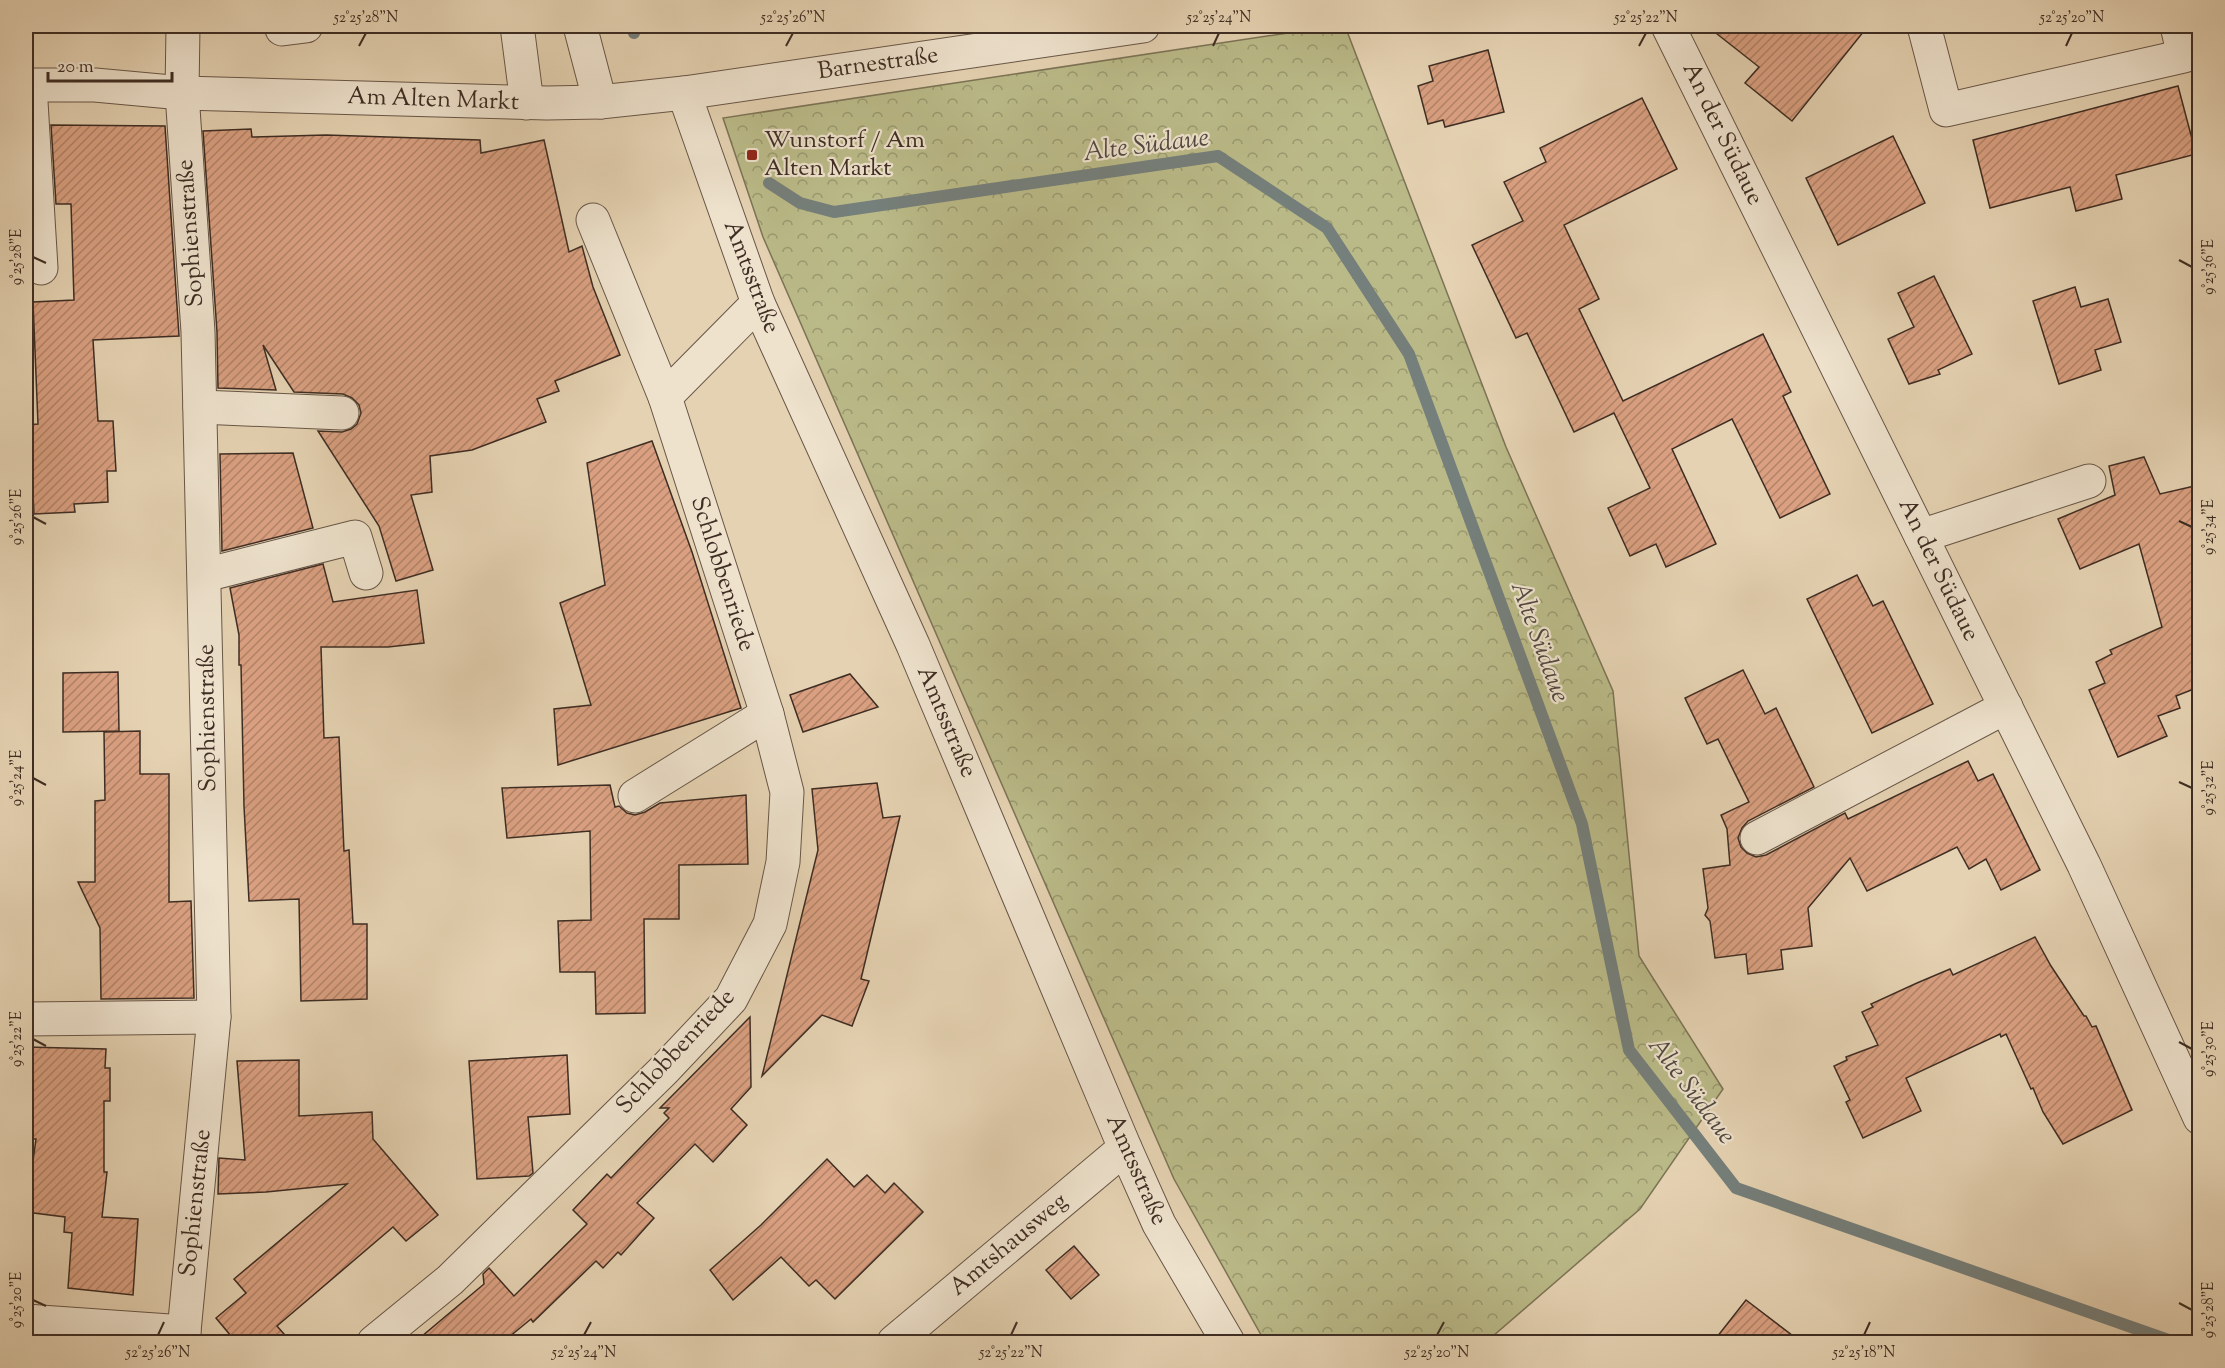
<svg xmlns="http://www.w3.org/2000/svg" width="2225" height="1368" font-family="'Sorts Mill Goudy',serif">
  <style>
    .park { fill: url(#park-crowns); stroke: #7c7456; stroke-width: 1.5 }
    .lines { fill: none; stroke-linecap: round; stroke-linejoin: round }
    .stream { stroke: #757f7b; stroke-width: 12 }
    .building { fill: url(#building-hatch); stroke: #3e2d23; stroke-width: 1.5 }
    .minor-casing { stroke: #685647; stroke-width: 35 }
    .minor { stroke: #eee2cd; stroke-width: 33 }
    .ticks { fill: none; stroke: #3e2d23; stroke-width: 2 }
    .poi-dot { fill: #8f2418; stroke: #eee2cd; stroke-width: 2 }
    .labels { text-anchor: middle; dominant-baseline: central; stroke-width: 4.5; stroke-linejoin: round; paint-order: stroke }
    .street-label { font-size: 24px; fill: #3e2d23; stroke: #eee2cd }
    .poi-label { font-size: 24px; fill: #3e2d23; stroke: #eee2cd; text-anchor: start }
    .water-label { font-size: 26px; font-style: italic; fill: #504840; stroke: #eee2cd }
    .neatline { fill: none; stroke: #3e2d23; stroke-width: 2 }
    .ticks-label { font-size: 15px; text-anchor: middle; fill: #3e2d23 }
  </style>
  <defs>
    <pattern id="park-crowns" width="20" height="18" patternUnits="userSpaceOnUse" patternTransform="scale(1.5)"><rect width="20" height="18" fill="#baba88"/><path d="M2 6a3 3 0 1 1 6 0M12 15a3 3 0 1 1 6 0" fill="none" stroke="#99986f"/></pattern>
    <pattern id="building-hatch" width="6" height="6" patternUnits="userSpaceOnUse" patternTransform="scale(1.5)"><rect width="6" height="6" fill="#daa081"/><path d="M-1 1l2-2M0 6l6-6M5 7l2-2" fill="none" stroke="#b28369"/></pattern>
  </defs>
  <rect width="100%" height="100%" fill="#e5d2b2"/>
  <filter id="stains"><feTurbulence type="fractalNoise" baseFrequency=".00333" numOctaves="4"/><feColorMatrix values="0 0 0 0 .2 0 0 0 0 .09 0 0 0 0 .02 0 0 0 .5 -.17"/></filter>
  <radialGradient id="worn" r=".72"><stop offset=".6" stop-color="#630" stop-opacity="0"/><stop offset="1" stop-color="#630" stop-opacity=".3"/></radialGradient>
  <polygon class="park" points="1334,26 1345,26 1506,447 1613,691 1639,956 1723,1089 1640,1209 1486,1342 1265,1342 1174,1179 763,237 723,118"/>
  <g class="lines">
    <g class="stream">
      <polyline points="632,26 634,33"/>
      <polyline points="769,183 800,203 834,212 1218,156 1327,228 1409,354 1582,824 1629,1050 1736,1188 2174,1342"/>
    </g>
  </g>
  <g class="building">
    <polygon points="1707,26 1868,26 1792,121 1745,83 1759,67"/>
    <polygon points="1488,50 1504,112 1445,127 1443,120 1428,124 1418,86 1433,81 1429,66"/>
    <polygon points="2178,86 2196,154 2116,175 2122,199 2076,211 2070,187 1990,208 1973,140"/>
    <polygon points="1642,98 1677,169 1564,225 1599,299 1579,309 1623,401 1763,334 1791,392 1783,396 1830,494 1780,518 1732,419 1672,449 1716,544 1666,567 1656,544 1630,556 1608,508 1650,488 1614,413 1574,432 1527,333 1516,338 1472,245 1523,221 1504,182 1546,162 1540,148"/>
    <polygon points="51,125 165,126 179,336 93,340 98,421 113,421 116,471 107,471 108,502 74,504 75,512 34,514 32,475 27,475 26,438 26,425 38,424 33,302 74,300 71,204 56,204"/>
    <polygon points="251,129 252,137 326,135 480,140 481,153 544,140 569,252 582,246 593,287 620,355 555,381 559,391 537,399 546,422 472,450 430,456 432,492 411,495 433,570 396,581 379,526 318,431 342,432 351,429 357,424 361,413 359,405 352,398 343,394 294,392 263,345 276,390 218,388 217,332 203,131"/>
    <polygon points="1893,136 1925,203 1838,245 1806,178"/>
    <polygon points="1934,276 1972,354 1938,370 1940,374 1909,384 1888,339 1914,327 1898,293"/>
    <polygon points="2075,287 2081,307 2108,299 2121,342 2095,350 2101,370 2059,384 2033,301"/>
    <polygon points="652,441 692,552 741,708 558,765 554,709 591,705 560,603 605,585 587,463"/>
    <polygon points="293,453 313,528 222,551 220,454"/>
    <polygon points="2144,457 2160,494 2199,485 2199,687 2176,696 2180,708 2158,716 2167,736 2118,757 2089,690 2105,683 2096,662 2112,654 2110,650 2162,627 2139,544 2080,569 2058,519 2115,495 2109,466"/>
    <polygon points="323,564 333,602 417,590 424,643 388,647 321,647 324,738 339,737 344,851 349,850 353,924 367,924 367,999 301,1001 299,899 249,901 244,806 241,665 239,665 239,635 230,588"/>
    <polygon points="1857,575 1873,606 1883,601 1933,704 1872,733 1807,599"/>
    <polygon points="1743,670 1765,714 1776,708 1814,787 1748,821 1742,828 1738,838 1741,847 1747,853 1756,857 1766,855 1845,813 1848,819 1968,761 1978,781 1993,774 2040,870 2001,890 1986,859 1969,869 1957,847 1867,891 1850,858 1808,908 1812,946 1781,950 1783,969 1748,974 1746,954 1715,958 1710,921 1705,915 1708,908 1703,869 1730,865 1727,829 1721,815 1749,802 1718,739 1707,744 1685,698"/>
    <polygon points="118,672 119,731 63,732 63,673"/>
    <polygon points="850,674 878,707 803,732 790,695"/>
    <polygon points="140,731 140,774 169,774 169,902 191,901 194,998 101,999 100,928 78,882 95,882 95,801 105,800 104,732"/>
    <polygon points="877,783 883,818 900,816 861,979 869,981 852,1026 822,1015 762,1076 818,850 812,789"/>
    <polygon points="610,785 615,807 619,806 627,813 635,815 645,812 660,803 746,795 748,864 679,865 679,919 644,919 645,1013 596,1014 595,972 560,972 558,921 591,920 590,831 507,838 502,788"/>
    <polygon points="2035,937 2051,966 2084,1016 2086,1016 2092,1027 2096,1026 2132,1110 2063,1144 2043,1112 2033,1088 2031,1089 2006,1034 2001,1037 2000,1034 1906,1078 1921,1111 1863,1138 1846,1102 1850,1100 1834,1066 1847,1060 1846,1057 1878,1045 1862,1012 1873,1007 1871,1004 1917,983 1950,969 1953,975"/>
    <polygon points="750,1017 751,1087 731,1109 747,1125 713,1162 695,1144 637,1203 654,1218 621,1255 618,1252 603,1268 596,1261 533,1322 531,1319 503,1342 415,1342 484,1284 483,1274 489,1268 514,1296 587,1224 573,1210 607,1174 611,1178 669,1118 664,1113 669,1108 660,1108"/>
    <polygon points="26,1047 106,1049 105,1068 110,1068 110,1101 104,1101 104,1172 107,1172 102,1217 138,1219 133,1295 68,1288 72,1233 64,1232 65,1217 26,1212 36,1139 26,1139"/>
    <polygon points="567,1055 570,1114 528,1117 533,1173 529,1176 477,1179 469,1061"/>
    <polygon points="299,1060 299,1116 372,1112 373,1139 438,1215 406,1241 393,1227 277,1326 291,1342 236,1342 216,1318 246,1293 234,1279 347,1184 266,1192 218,1194 219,1158 245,1160 237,1061"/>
    <polygon points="827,1159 854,1187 867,1175 885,1193 894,1183 923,1212 835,1299 816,1280 809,1286 781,1257 733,1300 710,1270 761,1225"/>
    <polygon points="1074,1246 1099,1275 1071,1299 1046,1270"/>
    <polygon points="1746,1300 1801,1342 1713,1342"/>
  </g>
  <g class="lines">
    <defs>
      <g id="minor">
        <polyline points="517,26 527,103"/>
        <polyline points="580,26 600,102"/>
        <polyline points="1668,26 2084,865 2200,1118"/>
        <polyline points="1924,26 1946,110 2184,56 2177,26"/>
        <polyline points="282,29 306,26"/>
        <polyline points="26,85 95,85 182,93 547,103 600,102 684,93 1143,26"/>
        <polyline points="30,85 41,268"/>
        <polyline points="684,93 758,303 913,645 1125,1148 1159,1224 1228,1342"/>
        <polyline points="665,397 758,303"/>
        <polyline points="200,407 342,413"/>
        <polyline points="1921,536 2089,481"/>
        <polyline points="205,575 355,537 366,573"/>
        <polyline points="635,796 767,714"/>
        <polyline points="1757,838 2006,707"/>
        <polyline points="26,1019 214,1017"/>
        <polyline points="26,1321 184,1332"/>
        <polyline points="183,1342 214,1017 198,332 182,93 183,26"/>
        <polyline points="374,1342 450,1280 664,1070 731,999 770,924 783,862 787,792 767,714 665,397 593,220"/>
        <polyline points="894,1342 1125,1148"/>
      </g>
    </defs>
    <use href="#minor" class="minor-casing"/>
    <use href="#minor" class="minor"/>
  </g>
  <path class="ticks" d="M 359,46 L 366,33M 786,46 L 793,33M 1213,46 L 1219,33M 1639,46 L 1646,33M 2066,46 L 2072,33M 33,257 L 46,263M 2179,260 L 2192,267M 33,517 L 46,524M 2179,521 L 2192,527M 33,778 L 46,785M 2179,782 L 2192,788M 33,1039 L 46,1046M 2179,1042 L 2192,1049M 33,1300 L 46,1306M 2179,1303 L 2192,1310M 158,1335 L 164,1322M 584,1335 L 591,1322M 1011,1335 L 1017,1322M 1437,1335 L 1444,1322M 1864,1335 L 1870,1322"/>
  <rect class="poi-dot" x="746" y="149" width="12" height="12" rx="3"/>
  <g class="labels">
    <g class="street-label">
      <text transform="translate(878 64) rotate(-8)">Barnestraße</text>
      <text transform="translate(433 100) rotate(2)">Am Alten Markt</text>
      <text transform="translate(1722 134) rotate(64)">An der Südaue</text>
      <text transform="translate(191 233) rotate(-94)">Sophienstraße</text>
      <text transform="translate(751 277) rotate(69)">Amtsstraße</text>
      <text transform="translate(1938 570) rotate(64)">An der Südaue</text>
      <text transform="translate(722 574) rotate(72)">Schlobbenriede</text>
      <text transform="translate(208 718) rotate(-91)">Sophienstraße</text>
      <text transform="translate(946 722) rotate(67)">Amtsstraße</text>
      <text transform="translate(676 1052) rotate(-47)">Schlobbenriede</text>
      <text transform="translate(1136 1170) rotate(66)">Amtsstraße</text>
      <text transform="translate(196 1203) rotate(-84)">Sophienstraße</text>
      <text transform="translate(1009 1245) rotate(-40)">Amtshausweg</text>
    </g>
    <g class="poi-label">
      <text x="764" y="141">Wunstorf / Am<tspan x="764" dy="28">Alten Markt</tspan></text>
    </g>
    <g class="water-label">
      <text transform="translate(1146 146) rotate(-7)">Alte Südaue</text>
      <text transform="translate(1539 642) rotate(70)">Alte Südaue</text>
      <text transform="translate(1691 1091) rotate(53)">Alte Südaue</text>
    </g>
  </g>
  <rect width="2225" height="1368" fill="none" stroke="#e5d2b2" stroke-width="66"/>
  <path d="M48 72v9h124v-9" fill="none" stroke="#3e2d23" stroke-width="3"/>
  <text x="57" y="72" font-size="18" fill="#3e2d23" stroke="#eee2cd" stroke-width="4.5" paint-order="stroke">20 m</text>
  <rect x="33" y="33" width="2159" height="1302" class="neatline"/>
  <g class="ticks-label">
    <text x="366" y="22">52°25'28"N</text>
    <text x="793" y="22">52°25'26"N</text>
    <text x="1219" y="22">52°25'24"N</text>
    <text x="1646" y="22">52°25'22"N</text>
    <text x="2072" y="22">52°25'20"N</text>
    <text transform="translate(16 257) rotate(-90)" y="5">9°25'28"E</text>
    <text transform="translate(2208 267) rotate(-90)" y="5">9°25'36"E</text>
    <text transform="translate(16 517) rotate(-90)" y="5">9°25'26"E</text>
    <text transform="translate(2208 527) rotate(-90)" y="5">9°25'34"E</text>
    <text transform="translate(16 778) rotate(-90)" y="5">9°25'24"E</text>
    <text transform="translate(2208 788) rotate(-90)" y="5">9°25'32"E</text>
    <text transform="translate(16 1039) rotate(-90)" y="5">9°25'22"E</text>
    <text transform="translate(2208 1049) rotate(-90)" y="5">9°25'30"E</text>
    <text transform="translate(16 1300) rotate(-90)" y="5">9°25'20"E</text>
    <text transform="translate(2208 1310) rotate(-90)" y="5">9°25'28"E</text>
    <text x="158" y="1357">52°25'26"N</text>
    <text x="584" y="1357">52°25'24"N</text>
    <text x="1011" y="1357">52°25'22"N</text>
    <text x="1437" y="1357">52°25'20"N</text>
    <text x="1864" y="1357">52°25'18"N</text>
  </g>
  <rect width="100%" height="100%" filter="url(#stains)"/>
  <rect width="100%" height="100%" fill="url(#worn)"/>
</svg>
